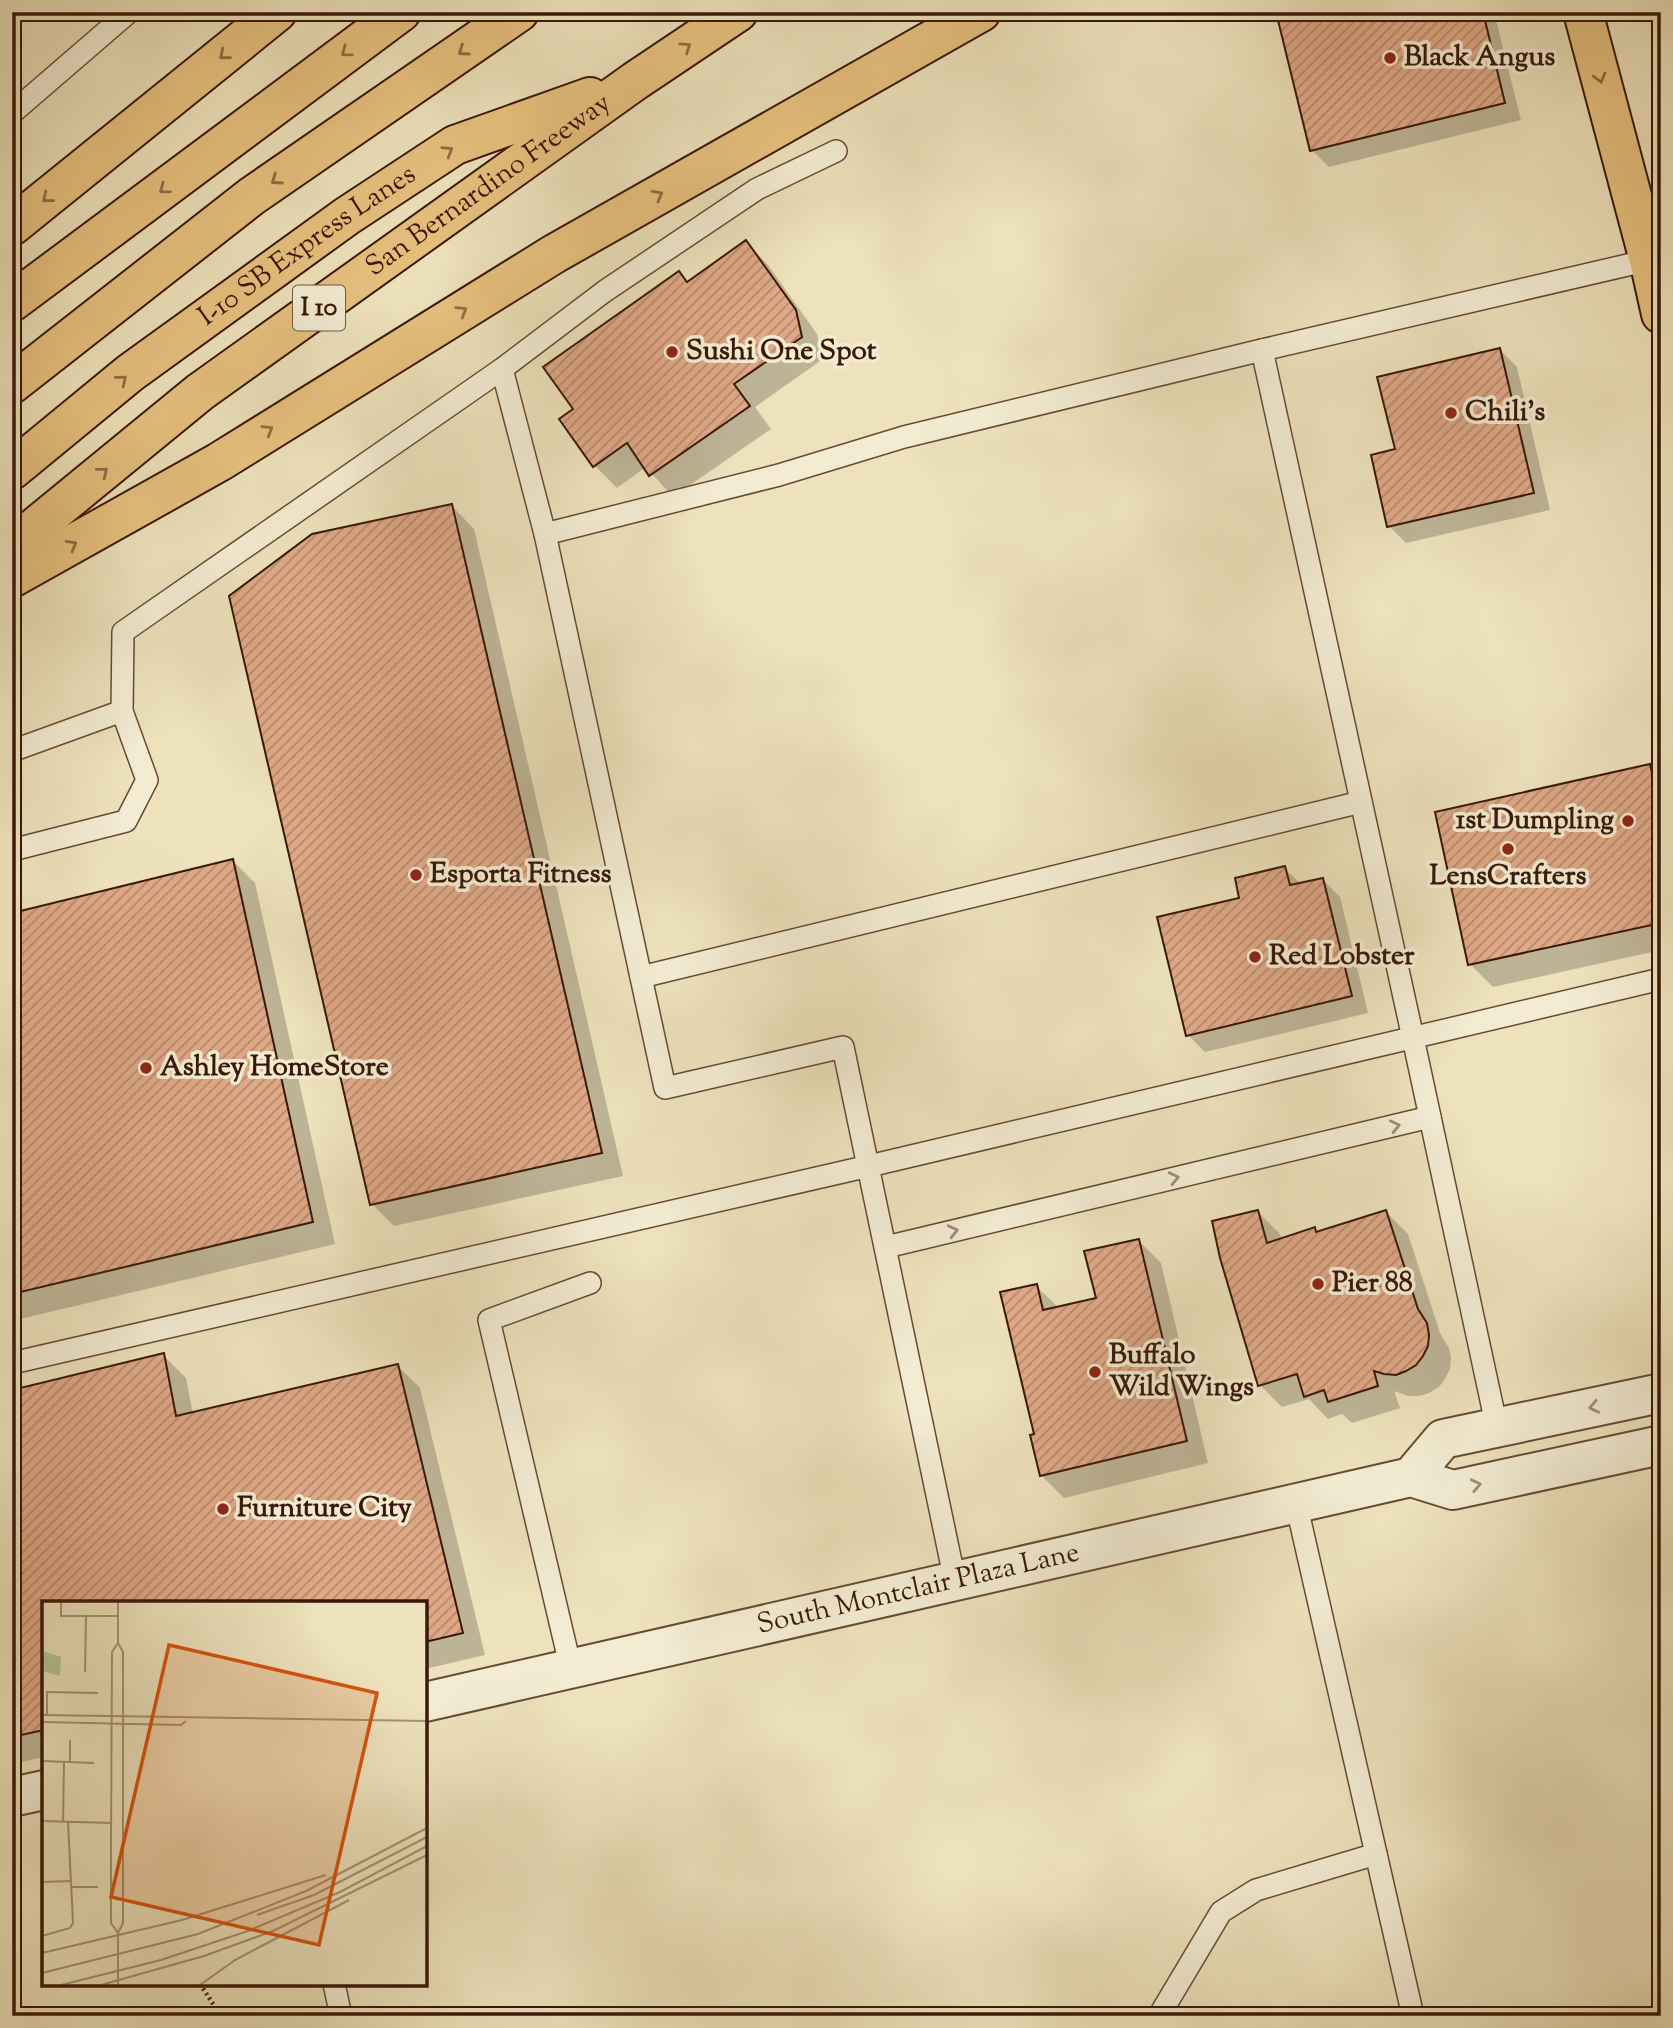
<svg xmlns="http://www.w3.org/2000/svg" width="1673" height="2028" font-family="'Sorts Mill Goudy',serif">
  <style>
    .shadow { fill: #0003 }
    .building { fill: url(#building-hatch); stroke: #391808; stroke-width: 2 }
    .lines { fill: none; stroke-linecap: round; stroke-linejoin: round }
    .lane-casing { stroke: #664a35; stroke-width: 24 }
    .street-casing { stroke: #664a35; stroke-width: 42 }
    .primary-casing { stroke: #391808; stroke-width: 42 }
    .highway-casing { stroke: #391808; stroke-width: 42 }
    .path { stroke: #391808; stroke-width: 4.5; stroke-dasharray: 2 3.5; stroke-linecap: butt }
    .lane { stroke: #f3ecd3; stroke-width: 21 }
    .street { stroke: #f3ecd3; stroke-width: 38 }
    .primary { stroke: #e6c17e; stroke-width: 38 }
    .highway { stroke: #e6c17e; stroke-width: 38 }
    .oneway { stroke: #906c43 }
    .oneway2 { stroke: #9f8d78 }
    .poi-dot { fill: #8f2418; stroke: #f3ecd3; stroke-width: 2.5 }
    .labels { text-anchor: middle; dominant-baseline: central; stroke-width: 7; stroke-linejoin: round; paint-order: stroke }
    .shield { fill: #f3ecd3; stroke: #715845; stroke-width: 2 }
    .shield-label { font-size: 26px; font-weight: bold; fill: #391808 }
    .poi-label { font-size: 28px; font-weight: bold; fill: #391808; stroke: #f3ecd3; text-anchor: start }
    .street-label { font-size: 28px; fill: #391808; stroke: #f3ecd3 }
    .inset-road { fill: none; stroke: #a59174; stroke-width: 2 }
    .view { fill: #d6520c; fill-opacity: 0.15; stroke: #d6520c; stroke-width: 3.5 }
    .inset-edge { fill: none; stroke: #391808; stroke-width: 3.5 }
  </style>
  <defs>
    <pattern id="building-hatch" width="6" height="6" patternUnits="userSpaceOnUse" patternTransform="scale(1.75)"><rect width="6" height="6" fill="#dfa886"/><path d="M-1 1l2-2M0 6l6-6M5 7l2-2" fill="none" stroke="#b6886c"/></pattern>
  </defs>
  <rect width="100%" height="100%" fill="#ede2bc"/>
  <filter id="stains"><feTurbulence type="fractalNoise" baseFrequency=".00286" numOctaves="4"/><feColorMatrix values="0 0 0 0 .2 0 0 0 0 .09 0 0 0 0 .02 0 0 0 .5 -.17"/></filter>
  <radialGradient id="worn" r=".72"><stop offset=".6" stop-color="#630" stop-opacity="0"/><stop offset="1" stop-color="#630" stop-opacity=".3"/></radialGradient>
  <g class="shadow">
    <polygon points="1278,12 1494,12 1521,120 1329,167 1312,150"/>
    <polygon points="746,242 768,265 817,334 823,359 755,407 771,429 673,497 646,467 617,488 594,465 575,410 679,274 688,283"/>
    <polygon points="1500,350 1517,367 1550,510 1406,543 1389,526"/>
    <polygon points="452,506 474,529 623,1176 394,1226 372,1204"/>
    <polygon points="1650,766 1661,777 1661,950 1493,987 1470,964"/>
    <polygon points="233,861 255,883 335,1244 12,1321 12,915"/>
    <polygon points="1284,868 1301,884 1323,880 1340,897 1368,1013 1205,1052 1188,1035 1241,899"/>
    <polygon points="1258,1212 1280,1234 1282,1240 1314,1229 1319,1233 1386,1212 1408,1234 1440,1333 1449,1348 1451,1358 1450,1369 1445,1379 1439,1387 1429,1393 1419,1396 1408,1396 1394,1391 1400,1408 1352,1423 1342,1414 1328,1419 1309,1399 1282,1407 1260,1385"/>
    <polygon points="1139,1241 1161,1263 1208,1463 1064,1498 1041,1475 1036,1435 1036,1286 1059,1308 1098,1299"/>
    <polygon points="163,1355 186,1378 193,1414 398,1366 420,1388 485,1655 425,1669 425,1603 44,1603 44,1757 12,1764 12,1391"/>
  </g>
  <g class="building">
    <polygon points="1276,12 1483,12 1505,103 1310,151"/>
    <polygon points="746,240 796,310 802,337 734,384 750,406 649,476 627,443 593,467 559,419 573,409 543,367 679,271 687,282"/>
    <polygon points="1500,348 1534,493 1387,527 1371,455 1395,449 1377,377"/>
    <polygon points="452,504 602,1153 370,1205 229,596 312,534"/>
    <polygon points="1650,764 1661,813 1661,923 1468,965 1435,812"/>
    <polygon points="233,859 313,1222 12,1294 12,913"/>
    <polygon points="1285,866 1290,885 1323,878 1352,996 1186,1036 1157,917 1239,898 1235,878"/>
    <polygon points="1258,1210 1267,1243 1315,1227 1316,1232 1386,1210 1418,1309 1427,1323 1429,1335 1428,1346 1423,1356 1416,1365 1406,1371 1396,1375 1384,1374 1374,1371 1378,1386 1328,1402 1324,1390 1304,1397 1297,1374 1258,1386 1220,1258 1212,1221"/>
    <polygon points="1139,1239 1187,1441 1040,1476 1030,1435 1034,1434 1000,1292 1037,1284 1043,1310 1096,1298 1084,1251"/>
    <polygon points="164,1353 176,1416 398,1364 463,1633 425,1642 425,1603 44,1603 44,1730 12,1737 12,1390"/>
  </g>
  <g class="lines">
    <defs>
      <g id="lane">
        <polyline points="12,113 129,12"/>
        <polyline points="502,369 605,291 757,189 836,151"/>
        <polyline points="545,534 779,475 904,437 1262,350"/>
        <polyline points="12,753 17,749 122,711 123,632 502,369 545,534 665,1088 843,1047 955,1581"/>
        <polyline points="12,850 126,821 147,780 122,711"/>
        <polyline points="641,977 1361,802"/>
        <polyline points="886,1247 1430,1117"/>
        <polyline points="12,1363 869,1166 1661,979"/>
        <polyline points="1497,1428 1413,1038 1262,350 1649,260"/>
        <polyline points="1296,1503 1413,2016"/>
        <polyline points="571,1669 489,1320 590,1283"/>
        <polyline points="334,1984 341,2016"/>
        <polyline points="1159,2016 1221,1912 1256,1890 1376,1854"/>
      </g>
      <g id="street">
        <polyline points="1411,1477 1443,1439 1661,1393"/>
        <path id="s1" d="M 425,1702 L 1411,1477 L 1453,1490 L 1661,1445"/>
        <polyline points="12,1797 44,1790"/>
      </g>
      <polyline id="primary" points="1583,12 1649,260 1661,314"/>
      <g id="highway">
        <polyline points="12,226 277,12"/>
        <polyline points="12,302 401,12"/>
        <polyline points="12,384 252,196 519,12"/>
        <path id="s2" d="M 12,470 L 130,373 L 347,216 L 455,145 L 590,97"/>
        <path id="s3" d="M 12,546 L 200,392 L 635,81 L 738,12"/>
        <polyline points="12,578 219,462 554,254 981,12"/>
      </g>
    </defs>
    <use href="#lane" class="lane-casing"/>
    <use href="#street" class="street-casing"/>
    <use href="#primary" class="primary-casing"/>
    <use href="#highway" class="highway-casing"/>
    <polyline class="path" points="200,1984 221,2016"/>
    <use href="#lane" class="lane"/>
    <use href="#street" class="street"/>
    <use href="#primary" class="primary"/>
    <use href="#highway" class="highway"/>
  </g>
  <defs><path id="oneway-chevron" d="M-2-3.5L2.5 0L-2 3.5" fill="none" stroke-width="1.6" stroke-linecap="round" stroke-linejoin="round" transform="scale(1.75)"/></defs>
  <g class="oneway">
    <use href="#oneway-chevron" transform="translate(686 47) rotate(-34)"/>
    <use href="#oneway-chevron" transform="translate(463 51) rotate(145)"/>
    <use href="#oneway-chevron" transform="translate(346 52) rotate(143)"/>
    <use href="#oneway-chevron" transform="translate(224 55) rotate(141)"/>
    <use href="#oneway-chevron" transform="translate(1600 78) rotate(75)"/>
    <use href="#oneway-chevron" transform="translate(448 151) rotate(-31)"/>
    <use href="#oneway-chevron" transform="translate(276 180) rotate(145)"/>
    <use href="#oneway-chevron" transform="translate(164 189) rotate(143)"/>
    <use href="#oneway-chevron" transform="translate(658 195) rotate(-30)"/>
    <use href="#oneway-chevron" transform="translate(47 198) rotate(141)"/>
    <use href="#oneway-chevron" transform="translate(462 311) rotate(-32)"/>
    <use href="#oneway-chevron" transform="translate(122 380) rotate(-39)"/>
    <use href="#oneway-chevron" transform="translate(268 430) rotate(-32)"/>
    <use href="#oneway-chevron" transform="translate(103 472) rotate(-39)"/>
    <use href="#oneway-chevron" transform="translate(72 545) rotate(-30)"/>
  </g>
  <g class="oneway2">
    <use href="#oneway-chevron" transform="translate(1395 1126) rotate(-13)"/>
    <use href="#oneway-chevron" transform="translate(1174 1178) rotate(-13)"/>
    <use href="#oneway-chevron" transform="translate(953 1231) rotate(-13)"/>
    <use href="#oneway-chevron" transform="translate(1594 1407) rotate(168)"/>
    <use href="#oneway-chevron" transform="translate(1476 1485) rotate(-12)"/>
  </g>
  <g class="poi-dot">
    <circle cx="1390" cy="58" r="7"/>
    <circle cx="672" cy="352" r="7"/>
    <circle cx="1451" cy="413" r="7"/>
    <circle cx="1628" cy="821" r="7"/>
    <circle cx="1508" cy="849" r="7"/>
    <circle cx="416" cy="875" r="7"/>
    <circle cx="1255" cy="957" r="7"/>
    <circle cx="146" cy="1068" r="7"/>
    <circle cx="1318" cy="1284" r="7"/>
    <circle cx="1095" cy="1372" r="7"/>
    <circle cx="223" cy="1509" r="7"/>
  </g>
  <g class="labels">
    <rect class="shield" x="293" y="285.5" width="52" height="45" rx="5"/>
    <g class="shield-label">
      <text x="319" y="308">I 10</text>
    </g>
    <g class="poi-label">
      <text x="1404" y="58">Black Angus</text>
      <text x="686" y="352">Sushi One Spot</text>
      <text x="1465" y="413">Chili's</text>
      <text x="1614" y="821" text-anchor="end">1st Dumpling</text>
      <text x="430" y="875">Esporta Fitness</text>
      <text x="1508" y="877" text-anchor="middle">LensCrafters</text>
      <text x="1269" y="957">Red Lobster</text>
      <text x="160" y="1068">Ashley HomeStore</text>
      <text x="1332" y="1284">Pier 88</text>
      <text x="1109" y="1356">Buffalo<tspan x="1109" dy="32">Wild Wings</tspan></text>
      <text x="237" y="1509">Furniture City</text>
    </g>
    <g class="street-label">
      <text stroke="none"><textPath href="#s3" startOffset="598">San Bernardino Freeway</textPath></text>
      <text stroke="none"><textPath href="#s2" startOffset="371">I-10 SB Express Lanes</textPath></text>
      <text stroke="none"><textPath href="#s1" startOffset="506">South Montclair Plaza Lane</textPath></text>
    </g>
  </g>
  <g transform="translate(42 1601)">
    <rect width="385" height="385" fill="#ede2bc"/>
    <path d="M 0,50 L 19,56 L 18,75 L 1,70 Z" fill="#b5c493"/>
    <path class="inset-road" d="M 19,1 L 19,15 L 76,15M 76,1 L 76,42 L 81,51 L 81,322 L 76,332 L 76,384M 43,71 L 44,15M 0,114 L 385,120M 5,115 L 5,91 L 56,92M 0,121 L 139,124 L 144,120M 28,139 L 28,162M 0,160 L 52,162M 0,220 L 69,222M 21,220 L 22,162M 0,281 L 30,280M 30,286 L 56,286M 215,314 L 272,294 L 385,236M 76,332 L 69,322 L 69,240 L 70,51 L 76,42M 0,335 L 28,327 L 31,322 L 26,221M 0,352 L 140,319 L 284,274M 0,372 L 156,333 L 264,290 L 385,227M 19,384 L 119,359 L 206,330 L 298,291 L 385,245M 59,384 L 162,355 L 231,330 L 385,254M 158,384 L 193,359 L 307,299"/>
    <path class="view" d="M 127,44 L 335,92 L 277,344 L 69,296 Z"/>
    <rect width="385" height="385" class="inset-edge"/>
  </g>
  <rect width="1673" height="2028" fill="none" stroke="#ede2bc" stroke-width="42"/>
  <rect x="14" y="14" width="1645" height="2000" fill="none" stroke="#391808" stroke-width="3.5"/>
  <rect x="21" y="21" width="1631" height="1986" fill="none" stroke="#391808" stroke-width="2"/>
  <rect width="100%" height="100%" filter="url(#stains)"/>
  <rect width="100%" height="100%" fill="url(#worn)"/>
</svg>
